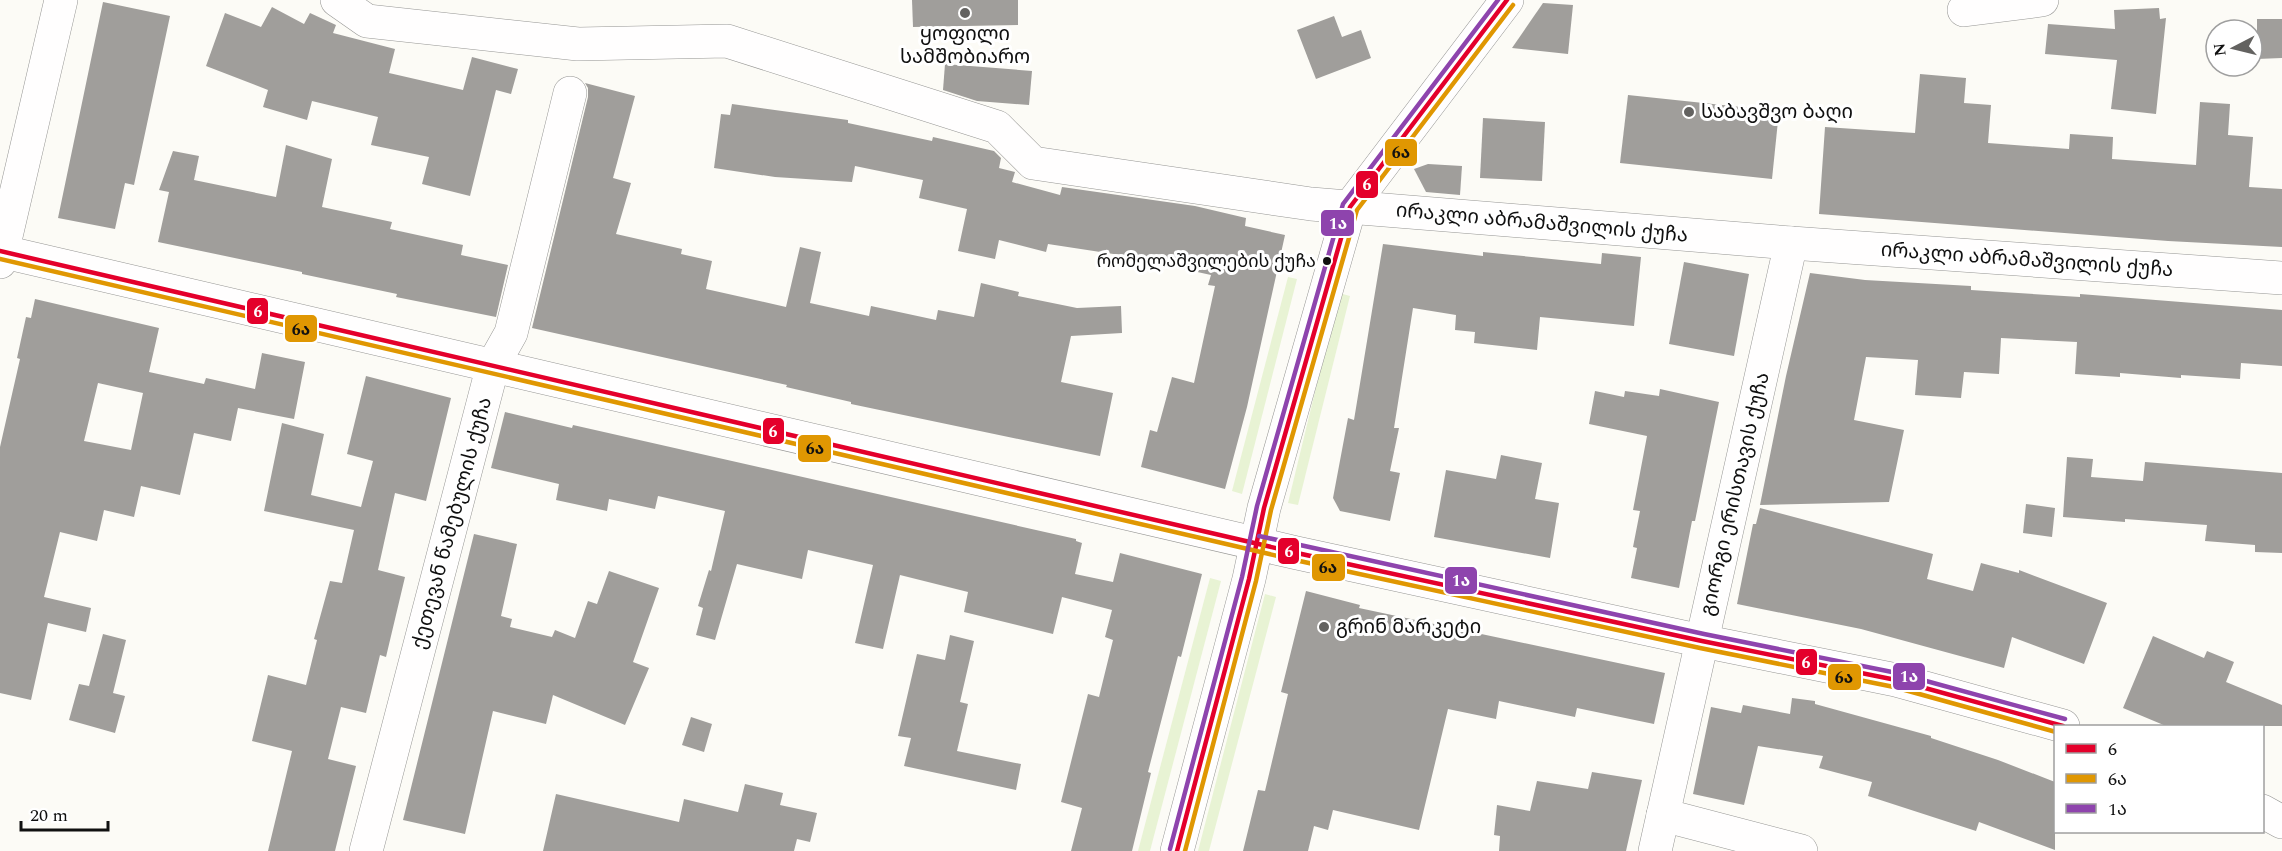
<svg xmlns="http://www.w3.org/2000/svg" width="2282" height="851" font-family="Spectral,'Noto Sans Georgian',serif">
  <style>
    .green { fill: #e8f3d4 }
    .building { fill: #a09e9b; fill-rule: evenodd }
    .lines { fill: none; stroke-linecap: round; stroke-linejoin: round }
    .minor-casing { stroke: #969694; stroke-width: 34 }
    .minor { stroke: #fffefe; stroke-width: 33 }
    .bus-1-casing { stroke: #fff; stroke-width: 9 }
    .bus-2-casing { stroke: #fff; stroke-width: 9 }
    .bus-3-casing { stroke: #fff; stroke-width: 9 }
    .bus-1 { stroke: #e4002b; stroke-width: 4.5 }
    .bus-2 { stroke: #e09702; stroke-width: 4.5 }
    .bus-3 { stroke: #8e44ad; stroke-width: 4.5 }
    .poi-dot { fill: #636260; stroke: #fff; stroke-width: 2 }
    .bus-dot { fill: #101010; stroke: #fff; stroke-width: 2 }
    .labels { text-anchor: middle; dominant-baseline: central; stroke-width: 6; stroke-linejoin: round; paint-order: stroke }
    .bus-label { font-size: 18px; fill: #101010; stroke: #fff; text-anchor: end }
    .poi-label { font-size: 20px; fill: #101010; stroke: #fff; text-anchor: start }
    .street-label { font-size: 20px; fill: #101010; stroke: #fff }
    .line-badge { stroke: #fff; stroke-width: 2 }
    .badge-label { font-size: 16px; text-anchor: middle; font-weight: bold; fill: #fff }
    .pale-badge-label { font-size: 16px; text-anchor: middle; font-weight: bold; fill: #111 }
  </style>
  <rect width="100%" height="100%" fill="#fcfbf6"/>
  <g class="green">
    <polygon points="1288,277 1297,279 1242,494 1232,491"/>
    <polygon points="1339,293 1350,296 1298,505 1288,503"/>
    <polygon points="1210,578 1221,581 1150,851 1138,851"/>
    <polygon points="1265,594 1276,597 1209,851 1198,851"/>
  </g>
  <g class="building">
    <polygon points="912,0 1018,0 1018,25 913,27"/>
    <polygon points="103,2 170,16 134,185 125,183 115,229 58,218"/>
    <polygon points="1543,3 1573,5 1568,54 1512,48"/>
    <polygon points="272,7 304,24 310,13 336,25 333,33 395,49 389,73 463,90 472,57 518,69 511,94 496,90 470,196 422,184 429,157 371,145 378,117 312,101 307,120 263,107 268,90 206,66 225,13 261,27"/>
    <polygon points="2159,8 2160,19 2166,18 2156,114 2111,109 2117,60 2045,54 2048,24 2115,29 2114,10"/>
    <polygon points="1334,16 1342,37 1361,30 1371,58 1316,79 1297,30"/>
    <polygon points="2257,19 2282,19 2282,58 2257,59"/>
    <polygon points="945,64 1032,71 1029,105 977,101 943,90"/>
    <polygon points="1920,74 1966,78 1964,103 1991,105 1988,143 2069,149 2070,134 2113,137 2112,159 2196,165 2200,102 2230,104 2228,135 2253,137 2249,187 2282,189 2282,247 2168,241 1819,214 1825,127 1915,133"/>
    <polygon points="585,83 635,96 613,178 631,183 616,234 682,249 681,254 712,261 706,289 786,307 800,247 821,252 810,303 869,316 871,306 936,320 938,310 974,317 981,283 1019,292 1018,296 1077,308 1121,306 1122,333 1071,336 1061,382 1113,393 1100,456 851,404 851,402 786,387 787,385 532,328 588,97 588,88"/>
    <polygon points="1628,95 1779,111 1772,179 1620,163"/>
    <polygon points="732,104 848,120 848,123 932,141 933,137 994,151 1001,158 999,168 1015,172 1012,182 1060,195 1062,187 1195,206 1246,218 1245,226 1285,235 1247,407 1225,489 1141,467 1150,430 1157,432 1172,377 1194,383 1215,286 1208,285 1211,275 1120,255 1048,244 1046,252 999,240 995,259 958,251 967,209 919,198 923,180 855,166 852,182 775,177 714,168 721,114 730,115"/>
    <polygon points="1483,118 1545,122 1542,181 1480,178"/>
    <polygon points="286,145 332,159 322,207 392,222 390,229 463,245 461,255 508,265 496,317 396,297 397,294 302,274 302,272 158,242 169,192 159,190 173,151 199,156 194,180 276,197"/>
    <polygon points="1428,164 1462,166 1460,195 1426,192 1414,169"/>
    <polygon points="1383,244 1483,256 1483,252 1601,264 1602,253 1641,257 1634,326 1540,317 1537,350 1474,343 1475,332 1455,330 1456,315 1413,308 1394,428 1399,428 1390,471 1400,473 1390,521 1340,511 1333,498 1348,418 1354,420"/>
    <polygon points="1684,262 1749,274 1734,356 1669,344"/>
    <polygon points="1810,273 1865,280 1971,286 1971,290 2080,297 2080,294 2282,310 2282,366 2241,363 2240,379 2181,375 2181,378 2120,373 2120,377 2075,374 2077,342 2001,338 1999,374 1964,372 1961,398 1915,395 1918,360 1866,357 1854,420 1904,430 1889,502 1760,505 1786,376"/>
    <path d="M 35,299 L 159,328 L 149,372 L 204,384 L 206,378 L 255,389 L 262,353 L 305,362 L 294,419 L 238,408 L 231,441 L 194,433 L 180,495 L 141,486 L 134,517 L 104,510 L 97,541 L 60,532 L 44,597 L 91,608 L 86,632 L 48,623 L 31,700 L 0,693 L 0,447 L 20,359 L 17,358 L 26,317 L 31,318 ZM 98,383 L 143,393 L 131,450 L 84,441 Z"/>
    <polygon points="366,376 451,398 426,501 395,493 378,570 405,577 386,657 380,655 366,713 341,707 328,759 356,766 335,851 268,851 292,751 252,741 268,675 306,685 317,640 314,639 330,581 342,583 354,530 264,511 282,423 324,434 311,495 361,507 373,461 347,454"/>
    <polygon points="1660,389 1719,402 1695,521 1692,521 1679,588 1631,578 1637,548 1633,547 1640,511 1633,510 1647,436 1589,424 1595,391 1624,397 1625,391 1659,396"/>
    <polygon points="505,412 572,428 573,425 1076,539 1076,541 1082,543 1075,574 1113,582 1120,553 1202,574 1181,657 1178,656 1148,772 1151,773 1132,851 1071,851 1082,808 1061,802 1088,694 1099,697 1113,640 1105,637 1112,610 1062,597 1053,634 964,612 968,592 900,575 883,649 855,643 873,565 808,550 802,579 737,564 715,640 696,635 703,608 698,606 709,570 711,571 725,511 658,496 655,509 609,499 607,511 556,500 559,484 491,468"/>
    <polygon points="1501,455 1542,463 1535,499 1559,503 1550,558 1434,537 1446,470 1496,479"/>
    <polygon points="2067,457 2093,459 2091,477 2143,481 2145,462 2282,473 2282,553 2255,552 2255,545 2205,541 2207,525 2125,519 2125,522 2063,517"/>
    <polygon points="2026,504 2055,508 2052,537 2023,533"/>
    <polygon points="1760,508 1933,554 1927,579 1973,591 1981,563 2019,573 2019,570 2107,603 2084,664 2012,637 2004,668 1861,629 1737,604 1753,524 1756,524"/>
    <polygon points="474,534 517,544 501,616 512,619 510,627 552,637 555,630 575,638 588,601 597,604 609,571 659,588 633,662 649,668 625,725 553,695 546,724 493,711 465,834 403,820"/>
    <polygon points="1306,591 1360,605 1359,608 1665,673 1654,724 1577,708 1575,717 1499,701 1496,719 1448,709 1419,830 1333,810 1328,830 1314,826 1308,851 1243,851 1258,790 1265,791 1288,694 1281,692"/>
    <polygon points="103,634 126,640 113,693 125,696 115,733 69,720 79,684 89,686"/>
    <polygon points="950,635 974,641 960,702 968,704 957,751 1021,764 1016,790 904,766 911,738 898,736 917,654 945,660"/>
    <polygon points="2153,636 2204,658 2207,651 2234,662 2226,682 2282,705 2282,726 2166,726 2123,708"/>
    <polygon points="1792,698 1815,701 1815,704 1931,736 1931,738 1998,760 2055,782 2055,850 1979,822 1976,831 1868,796 1872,782 1819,768 1823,756 1758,746 1744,805 1693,794 1711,707 1741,713 1743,705 1790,714"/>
    <polygon points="691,717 712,724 704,752 682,745"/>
    <polygon points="1592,772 1642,780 1626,851 1499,851 1500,836 1494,835 1497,805 1530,811 1537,781 1588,789"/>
    <polygon points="745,784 783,793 780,805 817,813 810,842 797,839 794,851 543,851 556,794 679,822 684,799 738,812"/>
  </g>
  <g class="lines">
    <defs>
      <g id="minor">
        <polyline points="337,0 367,21 578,44 727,41 997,127 1033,163 1311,204 1791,243 2282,278"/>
        <polyline points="1964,10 2042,0"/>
        <polyline points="0,251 1297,553 1702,641 1896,680 2063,726"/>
        <polyline points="0,262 61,0"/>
        <polyline points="2262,811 2282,822"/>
        <polyline points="1663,815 1801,851"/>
        <polyline points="366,851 493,365 511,333 570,93"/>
        <polyline points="1177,851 1249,579 1264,508 1350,207 1507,0"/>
        <polyline points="1655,851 1791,243"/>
      </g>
    </defs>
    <use href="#minor" class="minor-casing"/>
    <use href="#minor" class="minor"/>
    <defs>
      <g id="bus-1">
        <polyline points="0,251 1297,553 1702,641 1896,680 2063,726"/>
        <polyline points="1177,851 1249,579 1264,508 1350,207 1507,0"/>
      </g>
      <g id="bus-2">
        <polyline points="0,259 1295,560 1700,648 1894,687 2056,732"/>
        <polyline points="1185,851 1256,581 1271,510 1357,210 1513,5"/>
      </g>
      <g id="bus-3">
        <polyline points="1259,536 1704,634 1897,673 2065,719"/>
        <polyline points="1170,849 1242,577 1257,506 1343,204 1498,0"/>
      </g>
    </defs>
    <use href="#bus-1" class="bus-1-casing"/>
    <use href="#bus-2" class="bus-2-casing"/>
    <use href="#bus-3" class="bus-3-casing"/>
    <use href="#bus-1" class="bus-1"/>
    <use href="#bus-2" class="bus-2"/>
    <use href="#bus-3" class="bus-3"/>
  </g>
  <g class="poi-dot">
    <circle cx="965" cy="13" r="6"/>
    <circle cx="1689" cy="112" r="6"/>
    <circle cx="1324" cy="627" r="6"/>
  </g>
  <circle class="bus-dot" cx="1327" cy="261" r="5"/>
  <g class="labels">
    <g class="bus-label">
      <text x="1316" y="261">რომელაშვილების ქუჩა</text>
    </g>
    <g class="poi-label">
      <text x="965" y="34" text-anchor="middle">ყოფილი<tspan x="965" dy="23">სამშობიარო</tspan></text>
      <text x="1701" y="112">საბავშვო ბაღი</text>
      <text x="1336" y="627">გრინ მარკეტი</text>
    </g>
    <g class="street-label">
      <text transform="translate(1542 223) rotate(5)">ირაკლი აბრამაშვილის ქუჩა</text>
      <text transform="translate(2027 260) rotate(4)">ირაკლი აბრამაშვილის ქუჩა</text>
      <text transform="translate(1735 494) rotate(-77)">გიორგი ერისთავის ქუჩა</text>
      <text transform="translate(452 523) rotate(-75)">ქეთევან წამებულის ქუჩა</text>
    </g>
  </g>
  <g class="line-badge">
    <rect x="1384" y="138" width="34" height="29" rx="6" fill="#e09702"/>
    <rect x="1355" y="170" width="24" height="29" rx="6" fill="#e4002b"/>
    <rect x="1320" y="209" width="35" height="28" rx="6" fill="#8e44ad"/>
    <rect x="246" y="297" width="23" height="28" rx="6" fill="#e4002b"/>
    <rect x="284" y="314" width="34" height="29" rx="6" fill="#e09702"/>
    <rect x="762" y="417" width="23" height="28" rx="6" fill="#e4002b"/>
    <rect x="797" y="434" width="35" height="29" rx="6" fill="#e09702"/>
    <rect x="1277" y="537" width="23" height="28" rx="6" fill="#e4002b"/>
    <rect x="1311" y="553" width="35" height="29" rx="6" fill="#e09702"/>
    <rect x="1444" y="566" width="34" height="29" rx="6" fill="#8e44ad"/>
    <rect x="1795" y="648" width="23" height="28" rx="6" fill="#e4002b"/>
    <rect x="1892" y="662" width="34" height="29" rx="6" fill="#8e44ad"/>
    <rect x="1827" y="663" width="35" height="28" rx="6" fill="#e09702"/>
  </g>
  <g class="badge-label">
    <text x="1367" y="190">6</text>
    <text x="1338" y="229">1ა</text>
    <text x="258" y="317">6</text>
    <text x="773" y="437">6</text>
    <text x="1289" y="557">6</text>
    <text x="1461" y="586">1ა</text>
    <text x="1806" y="668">6</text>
    <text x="1909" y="682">1ა</text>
  </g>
  <g class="pale-badge-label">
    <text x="1401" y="158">6ა</text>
    <text x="301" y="335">6ა</text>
    <text x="815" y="454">6ა</text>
    <text x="1328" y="573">6ა</text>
    <text x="1844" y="683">6ა</text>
  </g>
  <rect x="2054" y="725" width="210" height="108" fill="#ffffff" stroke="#9f9f9f" stroke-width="1.5"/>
  <rect x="2066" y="744" width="30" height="9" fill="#e4002b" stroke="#9f9f9f" stroke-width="1.5"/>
  <text x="2108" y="755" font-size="18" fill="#101010">6</text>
  <rect x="2066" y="774" width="30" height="9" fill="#e09702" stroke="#9f9f9f" stroke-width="1.5"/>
  <text x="2108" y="785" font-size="18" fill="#101010">6ა</text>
  <rect x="2066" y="804" width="30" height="9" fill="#8e44ad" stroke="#9f9f9f" stroke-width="1.5"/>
  <text x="2108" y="815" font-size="18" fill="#101010">1ა</text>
  <g transform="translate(2234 48) rotate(263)"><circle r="28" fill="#ffffff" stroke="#9f9f9f" stroke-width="1.5"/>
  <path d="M0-4.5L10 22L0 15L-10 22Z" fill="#636260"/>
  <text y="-9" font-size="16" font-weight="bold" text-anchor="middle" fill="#101010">N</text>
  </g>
  <path d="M21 821v9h87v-9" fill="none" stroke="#101010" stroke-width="3"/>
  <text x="30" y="821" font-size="18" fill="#101010" stroke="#ffffff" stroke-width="4.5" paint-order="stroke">20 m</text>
</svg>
